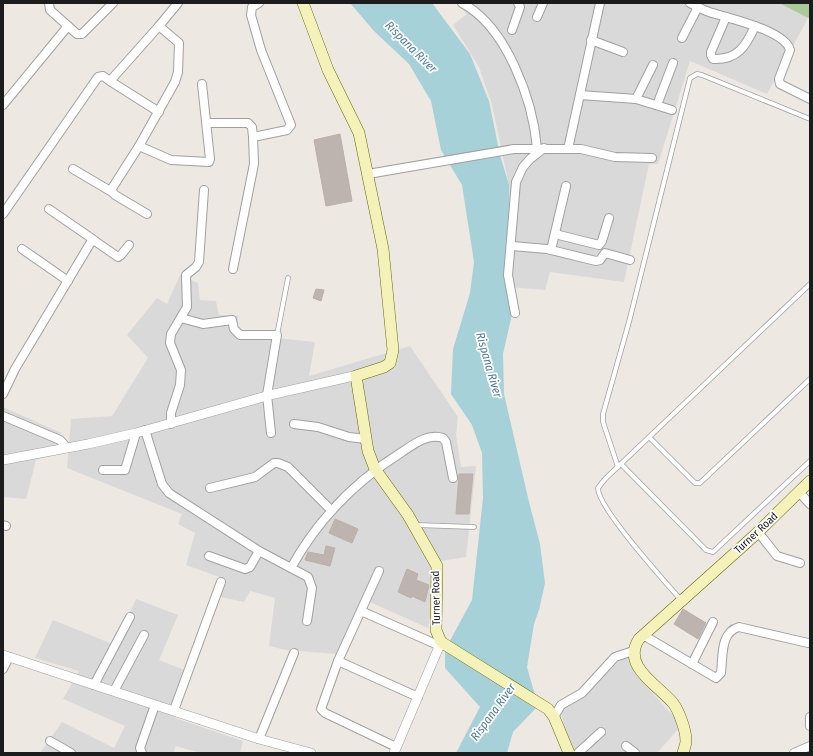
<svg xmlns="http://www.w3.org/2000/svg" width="813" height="756" font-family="'Fira Sans Condensed',sans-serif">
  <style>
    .residential { fill: #dad9d9 }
    .forest { fill: #acc99a }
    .water { fill: #a6d1d8 }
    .building { fill: #bdb4af; stroke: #bdaea6 }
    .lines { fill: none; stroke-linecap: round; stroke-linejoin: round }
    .service-casing { stroke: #a0a0a0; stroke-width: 5.5 }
    .minor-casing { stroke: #a0a0a0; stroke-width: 10 }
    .tertiary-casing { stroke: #a0a0a0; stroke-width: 10 }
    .secondary-casing { stroke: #686a0c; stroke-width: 12 }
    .service { stroke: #fff; stroke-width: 4 }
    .minor { stroke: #fff; stroke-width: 8 }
    .tertiary { stroke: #fff; stroke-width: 9 }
    .secondary { stroke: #f4f2b9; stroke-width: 11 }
    .labels { text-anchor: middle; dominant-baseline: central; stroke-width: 3.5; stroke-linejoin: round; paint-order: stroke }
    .street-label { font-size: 11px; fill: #1c1c1c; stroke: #fff }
    .water-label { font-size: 12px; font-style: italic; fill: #4d7b9d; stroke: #fff }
  </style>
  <rect width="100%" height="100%" fill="#ede8e2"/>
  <g class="residential">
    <polygon points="456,3 779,3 808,18 767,94 690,61 658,164 649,164 624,282 550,272 545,290 509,287 509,185 492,105 479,67 453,25 467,14"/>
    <polygon points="180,275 198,283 200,300 216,301 219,315 238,316 238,334 315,342 309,376 410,346 458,417 456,435 461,467 476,466 466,557 434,562 432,606 428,628 363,599 336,654 286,650 269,646 275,598 250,591 244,602 216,596 222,578 186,565 195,533 178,524 182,514 67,468 71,419 112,416 148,358 127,335 157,298 167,304"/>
    <polygon points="3,407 61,433 54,455 36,460 26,499 3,497"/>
    <polygon points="136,599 178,615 159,660 187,671 175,718 243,741 240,753 200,753 176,746 173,753 40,753 62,722 114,748 125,726 63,699 79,671 35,658 53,620 115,645"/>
    <polygon points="628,652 636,675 675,718 679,728 657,753 576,753 566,731 559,704 597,683"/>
  </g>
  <polygon class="forest" points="779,3 810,3 810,17 808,18"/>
  <polygon class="water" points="350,3 432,3 470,54 489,101 500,155 509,185 509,246 513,310 503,354 504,394 529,502 540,544 545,583 539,610 534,624 527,667 538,706 513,732 507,753 456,753 480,707 445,668 445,650 472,600 483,498 482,453 472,425 451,394 453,349 470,293 474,262 462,185 441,150 431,101 409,64 374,31"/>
  <g class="building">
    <polygon points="340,134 352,201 326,206 314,140"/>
    <polygon points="316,289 324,290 321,301 313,298"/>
    <polygon points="459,474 473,474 469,514 456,514"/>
    <polygon points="335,519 358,529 352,543 329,533"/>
    <polygon points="326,546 335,548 330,566 305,560 308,552 324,555"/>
    <polygon points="407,569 418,574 416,580 429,585 425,602 412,596 411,598 398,592"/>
    <polygon points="683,609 706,623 698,639 674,624"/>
  </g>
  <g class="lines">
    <defs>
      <g id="service">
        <polyline points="277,335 288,278"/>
        <polyline points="649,437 695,483 700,483 810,379"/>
        <polyline points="621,464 706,550 713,552 810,461"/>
        <polyline points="618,467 603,422 603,414 629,322 690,78 697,74 702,75 810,119"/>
        <polyline points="416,525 474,527"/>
        <path d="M 682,601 C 666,583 597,507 598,488 L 605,479 L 810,284"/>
      </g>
      <g id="minor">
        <path d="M 462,3 C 507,27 533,101 537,148"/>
        <path d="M 690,3 C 698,7 706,12 716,14 C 732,19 785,31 790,50 L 779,79 L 780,84 L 810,99"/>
        <polyline points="537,17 543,3"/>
        <path d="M 726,17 L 711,52 L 711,55 L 713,59 C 738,60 746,46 755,26"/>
        <polyline points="68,26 77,34 82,34 113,3"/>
        <polyline points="159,26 178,3"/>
        <polyline points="512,30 520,7 518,3"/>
        <polyline points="682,38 698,7"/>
        <polyline points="591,40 623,52"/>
        <polyline points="110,81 159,112"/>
        <polyline points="580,95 636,99 672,110"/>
        <polyline points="636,99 653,65"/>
        <polyline points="3,105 68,26 50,10 49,3"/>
        <polyline points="657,105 673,63"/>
        <polyline points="207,123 248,123 252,127 253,137"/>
        <polyline points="139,146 171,160 209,162 210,159 202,84"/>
        <polyline points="568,149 600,3"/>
        <polyline points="73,169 112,192"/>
        <polyline points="368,174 514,149 581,149 615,157 652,158"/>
        <polyline points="49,209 94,240"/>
        <polyline points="3,214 98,77 103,76 110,81 159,26 179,43 178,72 175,82 139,146 111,190 115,195 147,214"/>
        <polyline points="555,234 599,245 602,241 609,218"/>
        <polyline points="512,246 547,249 596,261 600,260 605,253 630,260"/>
        <polyline points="22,249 68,281"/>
        <polyline points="551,250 566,186"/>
        <polyline points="233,269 254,164 253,137 287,130 291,125 261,50 251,15 252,7 259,3"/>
        <polyline points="515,313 508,275 516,182 523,167 530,159 544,148"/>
        <polyline points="181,318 203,324 232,320 234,329 240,335 277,335 267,395 271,433"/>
        <polyline points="3,394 15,369 91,242 95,241 118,257 121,255 129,245"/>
        <polyline points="3,416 60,440 67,448"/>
        <polyline points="171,424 171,413 180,385 181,370 170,343 171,334 187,307 186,275 196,267 199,262 204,190"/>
        <polyline points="294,424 318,427 349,437 366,439"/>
        <polyline points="145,430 162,484 169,493 259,551 308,577 312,588 307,621"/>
        <polyline points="103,470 125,470 136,433"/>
        <polyline points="210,488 255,477 274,463 278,463 288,467 331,510"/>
        <polyline points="799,492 810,504"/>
        <polyline points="3,525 6,526"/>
        <polyline points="758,532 777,556 800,563"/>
        <polyline points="209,556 245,569 250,567 259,551"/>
        <path d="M 291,568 C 318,519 354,482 402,452 C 414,444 428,433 443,438 L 446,442 L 453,478"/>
        <polyline points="379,571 338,661 321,709 325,713 396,747"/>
        <polyline points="361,611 440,646"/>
        <path d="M 643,635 L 716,678 L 721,673 C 723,657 720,632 739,627 L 808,643"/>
        <polyline points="338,661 418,697"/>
        <polyline points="692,664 713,622"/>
        <polyline points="3,669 9,657"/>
        <polyline points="94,685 130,617"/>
        <polyline points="114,691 144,635"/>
        <polyline points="174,710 221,582"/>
        <polyline points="554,717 561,705 582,693 615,657 633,651"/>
        <polyline points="810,717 810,726"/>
        <polyline points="259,739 294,653"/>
        <polyline points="50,741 71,753"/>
        <polyline points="626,746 635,753"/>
        <polyline points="142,753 140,748 155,705"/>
        <polyline points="578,753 601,732"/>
        <polyline points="794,753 810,746"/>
      </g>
      <g id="tertiary">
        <polyline points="3,460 88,444 136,433 270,395 358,375"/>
        <polyline points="3,655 259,739 311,753"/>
        <polyline points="394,753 441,642"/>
      </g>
      <g id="secondary">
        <polyline points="303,3 328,70 359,133 383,249 393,350 390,363 384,367 356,376 368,451 375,469 408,515 437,566 436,630 441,642 548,709 554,717 569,753"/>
        <path d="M 683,753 C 684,749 686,745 686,741 C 686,730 679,711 673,703 C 658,685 621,666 639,639 L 755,535 L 810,481"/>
      </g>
    </defs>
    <use href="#service" class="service-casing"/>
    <use href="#minor" class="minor-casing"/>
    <use href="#tertiary" class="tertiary-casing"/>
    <use href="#secondary" class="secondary-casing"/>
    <use href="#service" class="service"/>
    <use href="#minor" class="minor"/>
    <use href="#tertiary" class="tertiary"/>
    <use href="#secondary" class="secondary"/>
  </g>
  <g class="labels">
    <g class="street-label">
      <text transform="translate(756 533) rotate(-43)">Turner Road</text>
      <text transform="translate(436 598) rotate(-91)">Turner Road</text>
    </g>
    <g class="water-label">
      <text transform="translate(411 47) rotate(45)">Rispana River</text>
      <text transform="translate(489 365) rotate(74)">Rispana River</text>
      <text transform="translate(493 712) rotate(-54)">Rispana River</text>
    </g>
  </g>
  <rect width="813" height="756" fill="none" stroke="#1c1c1c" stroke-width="8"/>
</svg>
